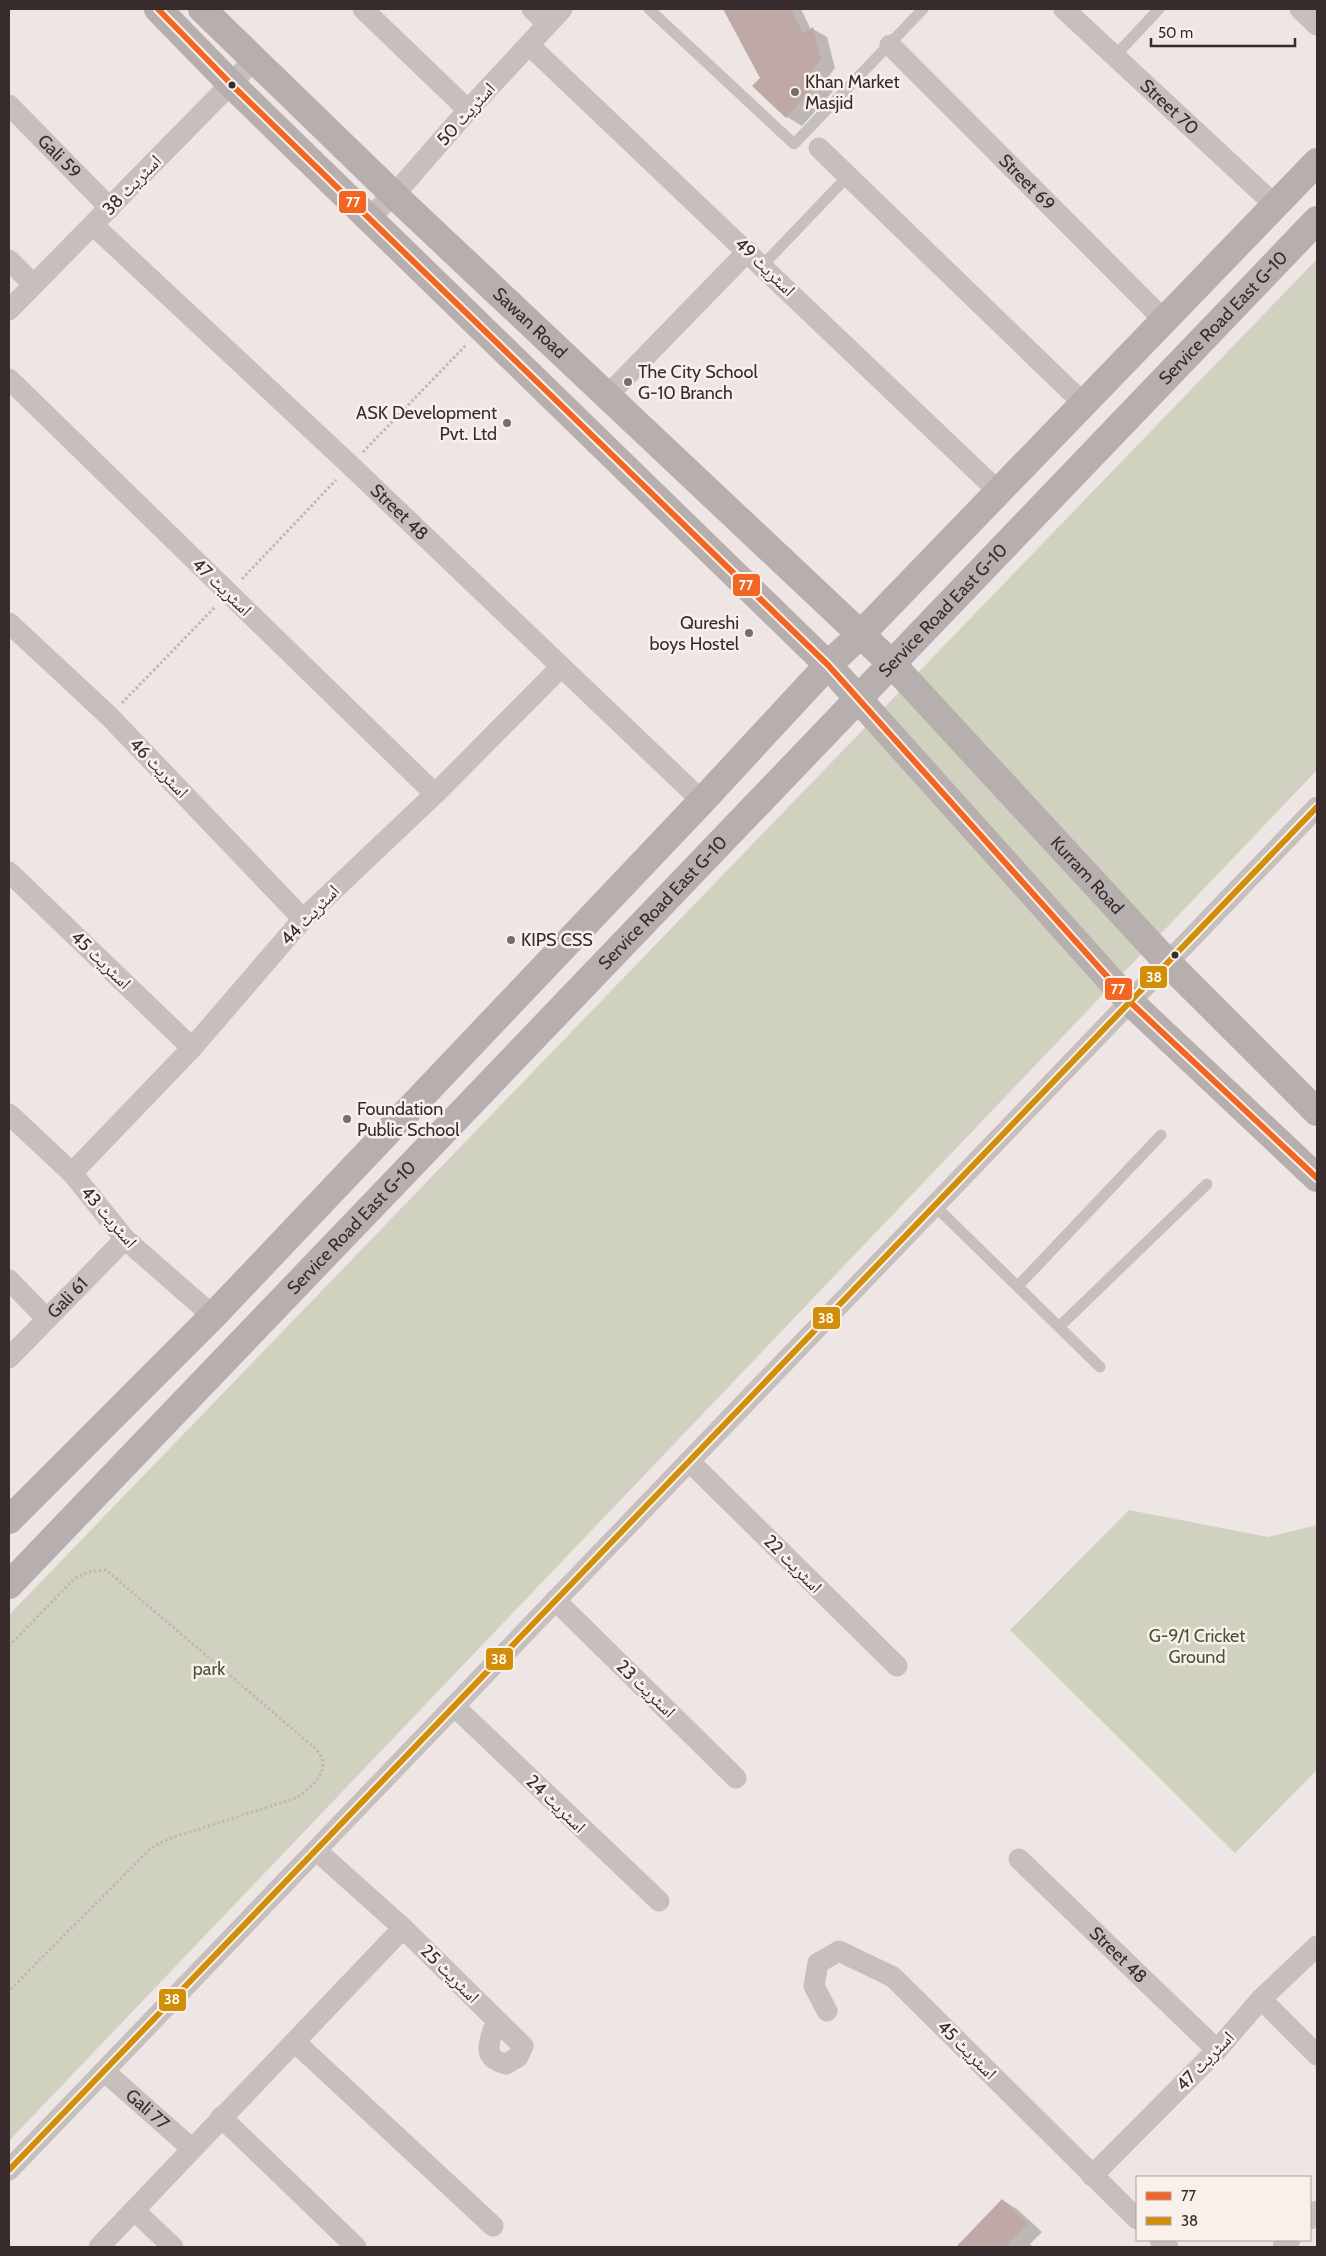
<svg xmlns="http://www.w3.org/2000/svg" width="1326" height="2256" font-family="Cabin,'Noto Naskh Arabic',sans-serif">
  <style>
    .green { fill: #d1d1bf }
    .shadow { fill: #0003 }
    .building { fill: #bfa9a7 }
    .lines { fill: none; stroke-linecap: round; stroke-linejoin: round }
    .path { stroke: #bfb8b5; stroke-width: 3; stroke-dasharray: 2.5 2.5; stroke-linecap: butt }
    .service { stroke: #c6bfbc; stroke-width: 11 }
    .minor { stroke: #c6bfbc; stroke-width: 21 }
    .secondary { stroke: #b7afad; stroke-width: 28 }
    .bus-1-casing { stroke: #f9f0ec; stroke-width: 10 }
    .bus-2-casing { stroke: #f9f0ec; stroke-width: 10 }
    .bus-1 { stroke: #f26522; stroke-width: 6 }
    .bus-2 { stroke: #d18e09; stroke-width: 6 }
    .bus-dot { fill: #372c2b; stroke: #f9f0ec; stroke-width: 2 }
    .poi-dot { fill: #776d6c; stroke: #f9f0ec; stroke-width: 2 }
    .labels { text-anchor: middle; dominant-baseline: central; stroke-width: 5; stroke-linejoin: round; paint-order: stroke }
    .poi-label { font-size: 18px; fill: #372c2b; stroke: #f9f0ec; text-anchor: start }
    .street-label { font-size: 18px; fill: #372c2b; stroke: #f9f0ec }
    .park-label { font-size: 18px; fill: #4d5331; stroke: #f9f0ec }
    .line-badge { stroke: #f9f0ec; stroke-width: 2 }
    .badge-label { font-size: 14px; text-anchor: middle; font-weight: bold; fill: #fff }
  </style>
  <rect width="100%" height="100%" fill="#ede6e4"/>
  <g class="green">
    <polygon points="1317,259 1317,770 9,2141 9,1615"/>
    <polygon points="1129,1510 1268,1537 1317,1525 1317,1770 1235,1853 1010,1630"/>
  </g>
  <g class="shadow">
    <polygon points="725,9 801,9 811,30 813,29 827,37 835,68 826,80 835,89 802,126 787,117 754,86 761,78"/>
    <polygon points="1002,2200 1017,2209 1042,2232 1030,2244 1033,2247 958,2247"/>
  </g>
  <g class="building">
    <polygon points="723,9 791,9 803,34 813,27 821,59 812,71 821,80 786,118 752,86 760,78"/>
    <polygon points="1002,2199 1028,2223 1005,2247 956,2247"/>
  </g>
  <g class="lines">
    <g class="path">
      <polyline points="363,452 466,345"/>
      <polyline points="242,579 336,480"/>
      <polyline points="122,703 215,607"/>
      <path d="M 9,1646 L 75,1578 L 91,1571 L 106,1570 L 302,1737 C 307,1742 315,1747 319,1753 C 332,1772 309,1789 296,1798 L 168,1839 L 151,1848 L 9,1991"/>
    </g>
    <g class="service">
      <polyline points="649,9 794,144 923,9"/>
      <polyline points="1115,56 1159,9"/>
      <polyline points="763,265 848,176"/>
      <polyline points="934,1205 1100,1367"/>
      <polyline points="1018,1286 1161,1135"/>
      <polyline points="1060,1326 1207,1184"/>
    </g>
    <g class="minor">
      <polyline points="363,9 468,110"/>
      <polyline points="532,9 547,23"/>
      <path id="s1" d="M 1064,9 L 1275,205"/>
      <polyline points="1300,9 1317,25"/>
      <polyline points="529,45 999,492"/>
      <path id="s2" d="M 890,45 L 1164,320"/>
      <path id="s3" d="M 9,105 L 110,208"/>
      <polyline points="819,148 1084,404"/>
      <polyline points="369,217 394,195 468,110 562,9"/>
      <path id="s4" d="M 93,225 L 350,465 L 702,801"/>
      <polyline points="9,260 33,284"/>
      <polyline points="9,310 255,59"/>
      <polyline points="9,379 435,794"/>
      <polyline points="607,396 748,251"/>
      <polyline points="9,623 109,716 303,919"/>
      <polyline points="9,872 192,1048"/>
      <polyline points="9,1114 72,1173 125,1239 213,1316"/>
      <polyline points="72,1173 192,1048 303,919 435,794 561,667"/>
      <polyline points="9,1280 47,1319"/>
      <path id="s5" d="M 9,1358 L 125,1239"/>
      <polyline points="689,1461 897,1666"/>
      <polyline points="555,1600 736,1778"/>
      <polyline points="454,1706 659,1901"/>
      <path d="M 316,1850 L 403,1928 L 523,2046 L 518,2057 L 506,2064 C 485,2059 487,2048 493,2030 L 499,2026"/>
      <path id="s6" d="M 1019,1859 L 1217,2050"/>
      <polyline points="1261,1999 1317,2055"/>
      <polyline points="827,2011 814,1986 818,1963 839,1951 893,1977 1137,2219"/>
      <polyline points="295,2042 493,2226"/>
      <path id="s7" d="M 104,2071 L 191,2148"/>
      <polyline points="221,2117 356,2247"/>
      <polyline points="9,2170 1317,807"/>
      <polyline points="1092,2176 1217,2050 1261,1999 1317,1946"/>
      <polyline points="134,2210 173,2247"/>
      <polyline points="1310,2219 1317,2211"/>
      <polyline points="1160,2240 1168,2247"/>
      <polyline points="99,2247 403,1928"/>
      <polyline points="1283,2247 1290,2240"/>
    </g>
    <g class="secondary">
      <polyline points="158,9 231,84 828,665 1130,1002 1317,1178"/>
      <path id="s8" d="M 202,9 L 394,195 L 892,664 L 1168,963 L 1317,1112"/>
      <polyline points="9,1520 213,1316 702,801 828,665 860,635 1317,162"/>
      <path id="s9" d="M 9,1585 L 1317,220"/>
    </g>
    <defs>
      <polyline id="bus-1" points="158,9 231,84 828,665 1130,1002 1317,1178"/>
      <polyline id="bus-2" points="9,2170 1317,807"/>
    </defs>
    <use href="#bus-1" class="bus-1-casing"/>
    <use href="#bus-2" class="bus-2-casing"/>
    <use href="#bus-1" class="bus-1"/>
    <use href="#bus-2" class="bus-2"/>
  </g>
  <g class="bus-dot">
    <circle cx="232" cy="85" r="4.5"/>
    <circle cx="1175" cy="955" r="4.5"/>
  </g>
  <g class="poi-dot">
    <circle cx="795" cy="92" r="5"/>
    <circle cx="628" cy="382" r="5"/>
    <circle cx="507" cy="423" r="5"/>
    <circle cx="749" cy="633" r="5"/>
    <circle cx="511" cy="940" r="5"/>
    <circle cx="347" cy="1119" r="5"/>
  </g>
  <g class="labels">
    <g class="poi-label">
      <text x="805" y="82">Khan Market<tspan x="805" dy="21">Masjid</tspan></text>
      <text x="638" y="372">The City School<tspan x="638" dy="21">G-10 Branch</tspan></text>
      <text x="497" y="413" text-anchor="end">ASK Development<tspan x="497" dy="21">Pvt. Ltd</tspan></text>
      <text x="739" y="623" text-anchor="end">Qureshi<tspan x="739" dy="21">boys Hostel</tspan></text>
      <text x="521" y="940">KIPS CSS</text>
      <text x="357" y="1109">Foundation<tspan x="357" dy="21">Public School</tspan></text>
    </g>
    <g class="street-label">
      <text stroke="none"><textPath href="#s1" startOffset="144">Street 70</textPath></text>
      <text transform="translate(466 114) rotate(-48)">اسٹریٹ 50</text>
      <text stroke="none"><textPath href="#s3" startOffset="72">Gali 59</textPath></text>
      <text stroke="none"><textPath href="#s2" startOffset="194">Street 69</textPath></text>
      <text transform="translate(132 185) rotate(-46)">اسٹریٹ 38</text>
      <text transform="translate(765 267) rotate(44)">اسٹریٹ 49</text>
      <text stroke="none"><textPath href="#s9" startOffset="1755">Service Road East G-10</textPath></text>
      <text stroke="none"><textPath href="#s8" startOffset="454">Sawan Road</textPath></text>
      <text stroke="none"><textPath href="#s4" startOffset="420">Street 48</textPath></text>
      <text transform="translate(222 587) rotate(44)">اسٹریٹ 47</text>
      <text stroke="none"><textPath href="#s9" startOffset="1350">Service Road East G-10</textPath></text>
      <text transform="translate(159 768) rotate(46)">اسٹریٹ 46</text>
      <text stroke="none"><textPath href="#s8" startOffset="1239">Kurram Road</textPath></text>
      <text stroke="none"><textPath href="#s9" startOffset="945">Service Road East G-10</textPath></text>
      <text transform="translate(310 915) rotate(-46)">اسٹریٹ 44</text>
      <text transform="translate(101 960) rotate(44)">اسٹریٹ 45</text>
      <text transform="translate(109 1217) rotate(49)">اسٹریٹ 43</text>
      <text stroke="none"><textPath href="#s9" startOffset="495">Service Road East G-10</textPath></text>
      <text stroke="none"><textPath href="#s5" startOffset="84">Gali 61</textPath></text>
      <text transform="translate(793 1564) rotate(45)">اسٹریٹ 22</text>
      <text transform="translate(646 1689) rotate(44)">اسٹریٹ 23</text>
      <text transform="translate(556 1804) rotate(44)">اسٹریٹ 24</text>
      <text stroke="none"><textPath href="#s6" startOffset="138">Street 48</textPath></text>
      <text transform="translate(450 1974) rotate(45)">اسٹریٹ 25</text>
      <text transform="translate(967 2050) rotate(45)">اسٹریٹ 45</text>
      <text transform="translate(1205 2061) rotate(-46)">اسٹریٹ 47</text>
      <text stroke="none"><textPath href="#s7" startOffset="58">Gali 77</textPath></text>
    </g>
    <g class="park-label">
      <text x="1197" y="1636">G-9/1 Cricket<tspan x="1197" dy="21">Ground</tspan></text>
      <text x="209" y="1669">park</text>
    </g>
  </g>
  <g class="line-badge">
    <rect x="338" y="190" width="29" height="24" rx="5" fill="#f26522"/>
    <rect x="732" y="573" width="29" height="24" rx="5" fill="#f26522"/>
    <rect x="1139" y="965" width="29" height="24" rx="5" fill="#d18e09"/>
    <rect x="1104" y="977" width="29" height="24" rx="5" fill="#f26522"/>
    <rect x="812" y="1306" width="29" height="24" rx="5" fill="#d18e09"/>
    <rect x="485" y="1647" width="29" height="24" rx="5" fill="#d18e09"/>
    <rect x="158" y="1988" width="29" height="24" rx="5" fill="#d18e09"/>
  </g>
  <g class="badge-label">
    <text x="353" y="207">77</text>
    <text x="746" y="590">77</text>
    <text x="1154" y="982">38</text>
    <text x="1118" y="994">77</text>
    <text x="826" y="1323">38</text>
    <text x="499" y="1664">38</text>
    <text x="172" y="2004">38</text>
  </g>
  <rect width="1326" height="2256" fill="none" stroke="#372c2b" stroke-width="20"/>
  <rect x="1136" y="2176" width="175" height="65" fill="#f9f0ec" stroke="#aba29f"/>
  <rect x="1146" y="2192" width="25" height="8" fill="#f26522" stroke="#aba29f"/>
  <text x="1181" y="2201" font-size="15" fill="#372c2b">77</text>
  <rect x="1146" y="2217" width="25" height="8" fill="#d18e09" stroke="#aba29f"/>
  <text x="1181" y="2226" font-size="15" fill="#372c2b">38</text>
  <path d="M1151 38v8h144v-8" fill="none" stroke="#372c2b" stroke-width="2.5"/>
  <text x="1158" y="38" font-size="15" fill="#372c2b" stroke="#f9f0ec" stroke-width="4" paint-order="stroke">50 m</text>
</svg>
